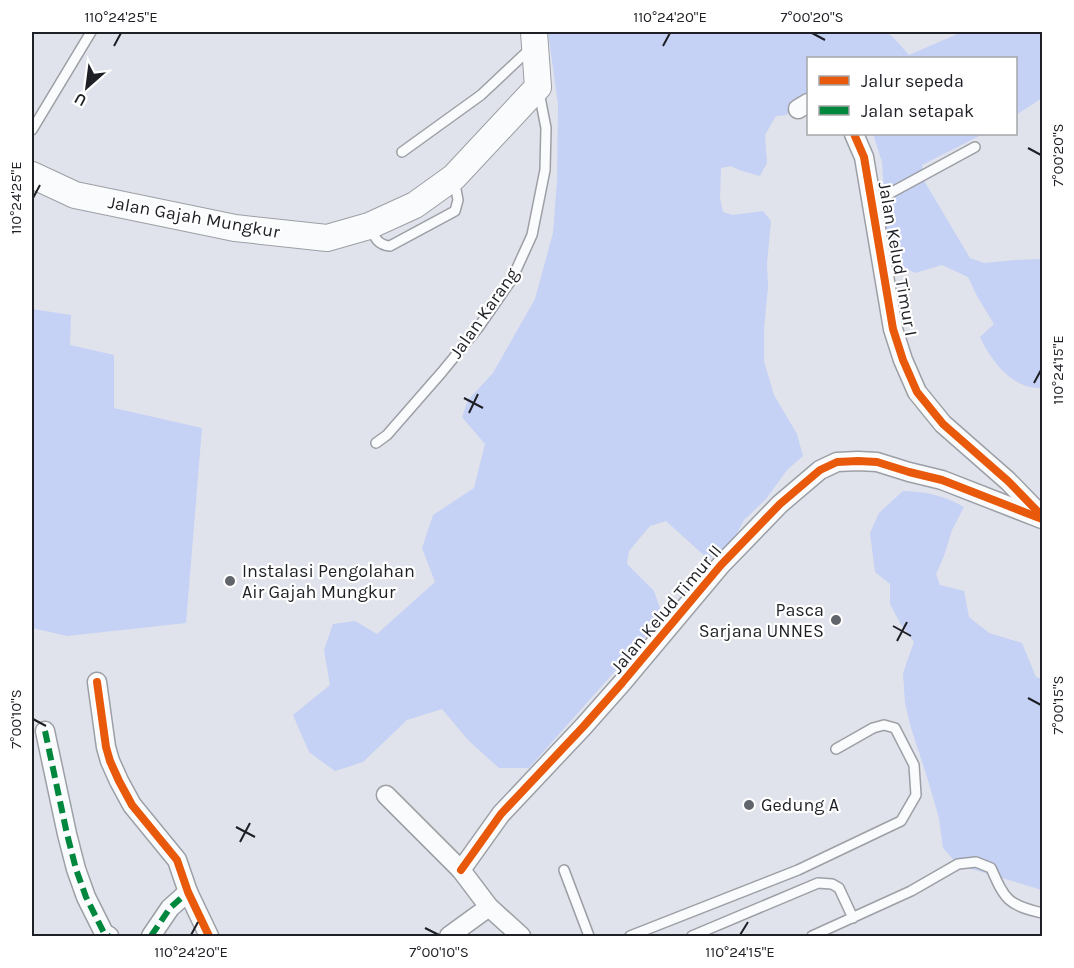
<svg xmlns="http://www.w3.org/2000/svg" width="1074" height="968" font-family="Karla,sans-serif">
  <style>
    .green { fill: #c5d1f5 }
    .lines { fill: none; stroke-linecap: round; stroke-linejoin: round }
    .service-casing { stroke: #9c9fa5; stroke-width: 12 }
    .minor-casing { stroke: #9c9fa5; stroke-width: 21 }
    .secondary-casing { stroke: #9c9fa5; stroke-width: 28 }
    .service { stroke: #fafbfc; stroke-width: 9 }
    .minor { stroke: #fafbfc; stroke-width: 18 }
    .secondary { stroke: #fafbfc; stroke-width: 26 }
    .quiet { stroke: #00873e; stroke-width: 6; stroke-dasharray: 12 6; stroke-linecap: butt }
    .cycleway-casing { stroke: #fff; stroke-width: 11 }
    .cycleway { stroke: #e8590c; stroke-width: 8 }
    .ticks { fill: none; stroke: #1e2026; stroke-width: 2 }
    .poi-dot { fill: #62646b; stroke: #fff; stroke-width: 2 }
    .labels { text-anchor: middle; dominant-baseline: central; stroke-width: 4.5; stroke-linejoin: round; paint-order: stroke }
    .street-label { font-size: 18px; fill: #1e2026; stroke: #fff }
    .poi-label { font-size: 18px; fill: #1e2026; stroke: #fff; text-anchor: start }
    .neatline { fill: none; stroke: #1e2026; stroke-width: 2 }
    .ticks-label { font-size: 15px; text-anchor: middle; fill: #1e2026 }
  </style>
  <rect width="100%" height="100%" fill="#e0e3eb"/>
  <g class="green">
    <polygon points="548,32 884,32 892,36 909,55 962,32 1042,32 1042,98 1016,115 1016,58 808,58 808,101 798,106 786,115 776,116 765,135 767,163 760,176 739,170 731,166 721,168 720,198 723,212 733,215 763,211 771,221 767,263 768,287 764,329 764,361 774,395 797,434 803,456 787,470 766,499 744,520 730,546 708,559 666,521 650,526 629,551 627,564 654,591 663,617 529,768 499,768 468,740 442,709 407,720 363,762 335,771 309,752 293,715 330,685 324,650 333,624 355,621 377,634 435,582 422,548 433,515 474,488 485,444 462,417 468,400 493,373 535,299 553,233 557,180 558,104"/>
    <path d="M 873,134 L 983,134 L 922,165 L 923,179 L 970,258 L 984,263 L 1016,260 L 1042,259 L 1042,388 C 1013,390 991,361 980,337 L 994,324 L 977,296 L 968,277 L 942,265 L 915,273 L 893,262 L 886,238 L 885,205 L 882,162 Z"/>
    <polygon points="32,309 71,315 70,345 114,355 114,408 202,428 186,623 67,636 32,628"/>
    <path d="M 903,491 C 927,492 943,495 964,507 L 952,530 L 944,556 L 936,574 L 940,585 L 964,591 L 969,617 L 989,633 L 1022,643 L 1036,677 L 1042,679 L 1042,890 L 958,865 L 943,848 L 939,818 L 927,777 L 911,728 L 905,703 L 903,673 L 914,642 L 900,623 L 890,604 L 890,584 L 875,572 L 870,533 L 879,513 Z"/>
  </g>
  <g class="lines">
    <defs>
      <g id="service">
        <polyline points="32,130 91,32"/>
        <polyline points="402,152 481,95 531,48"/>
        <polyline points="872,203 975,147"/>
        <path d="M 370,227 C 375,238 378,245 390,246 L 455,211 L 458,200 L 454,179"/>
        <polyline points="376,443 387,435 442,372 478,328 512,279 532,235 545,170 546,128 539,92"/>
        <polyline points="564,870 589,936"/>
        <polyline points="630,936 798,870 901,821 916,795 914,765 895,728 884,725 873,728 836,749"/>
        <polyline points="692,936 818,883 832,884 839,888 853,918"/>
        <path d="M 812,936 L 911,891 L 958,864 L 976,862 L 991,868 C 1005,900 1008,905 1042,913"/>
      </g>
      <g id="minor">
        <polyline points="798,109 808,103"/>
        <polyline points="854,134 864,157 893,329 903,360 917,392 943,424 1008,481 1042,516"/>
        <polyline points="97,682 106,747 110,761 119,781 132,805 177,860 188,892 209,936"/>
        <polyline points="45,731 67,834 76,869 86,897 104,933 109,936"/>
        <polyline points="386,795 461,870 489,907 521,936"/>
        <polyline points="461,870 501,814 583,727 622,683 721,565 780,504 820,470 837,462 858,461 877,462 909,472 942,480 1042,519"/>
        <polyline points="151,936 170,908 188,892"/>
        <polyline points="449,936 489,907"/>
      </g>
      <polyline id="secondary" points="32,175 75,195 235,228 327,238 369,226 415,205 454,177 538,87 534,32"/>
    </defs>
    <use href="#service" class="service-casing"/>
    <use href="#minor" class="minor-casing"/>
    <use href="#secondary" class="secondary-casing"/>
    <use href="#service" class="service"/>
    <use href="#minor" class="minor"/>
    <use href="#secondary" class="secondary"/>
    <g class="quiet">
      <polyline points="45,731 67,834 76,869 86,897 104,933 109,936"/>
      <polyline points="151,936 170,908 188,892 187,888"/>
    </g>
    <defs>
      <g id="cycleway">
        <polyline points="854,134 864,157 893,329 903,360 917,392 943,424 1008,481 1042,516"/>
        <polyline points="97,682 106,747 110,761 119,781 132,805 177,860 188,892 209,936"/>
        <polyline points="461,870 501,814 583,727 622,683 721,565 780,504 820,470 837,462 858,461 877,462 909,472 942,480 1042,519"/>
      </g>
    </defs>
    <use href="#cycleway" class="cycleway-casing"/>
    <use href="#cycleway" class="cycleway"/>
  </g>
  <path class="ticks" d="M 812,33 L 825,40M 114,46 L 121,33M 663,46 L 670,33M 1028,148 L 1041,155M 33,198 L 40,185M 1034,383 L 1041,370M 464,398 L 483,408M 469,413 L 478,394M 893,626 L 911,636M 897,641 L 907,622M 1028,698 L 1041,705M 33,719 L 46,726M 236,827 L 255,837M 240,842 L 250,823M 425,928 L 439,935M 191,935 L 198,922M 740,935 L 748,922"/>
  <g class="poi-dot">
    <circle cx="230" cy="581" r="6"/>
    <circle cx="836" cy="620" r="6"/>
    <circle cx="749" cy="805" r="6"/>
  </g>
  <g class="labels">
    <g class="street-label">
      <text transform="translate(194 217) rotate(10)">Jalan Gajah Mungkur</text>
      <text transform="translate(898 259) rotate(80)">Jalan Kelud Timur I</text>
      <text transform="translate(484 313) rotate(-55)">Jalan Karang</text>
      <text transform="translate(666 609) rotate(-50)">Jalan Kelud Timur II</text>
    </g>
    <g class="poi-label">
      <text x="242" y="571">Instalasi Pengolahan<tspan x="242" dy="21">Air Gajah Mungkur</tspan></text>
      <text x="824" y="610" text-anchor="end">Pasca<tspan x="824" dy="21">Sarjana UNNES</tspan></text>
      <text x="761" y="805">Gedung A</text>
    </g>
  </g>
  <rect width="1074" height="968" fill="none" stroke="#ffffff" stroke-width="66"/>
  <rect x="807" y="57" width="210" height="78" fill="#ffffff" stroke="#a5a6a8" stroke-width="1.5"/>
  <rect x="819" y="76" width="30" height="9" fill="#e8590c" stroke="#a5a6a8" stroke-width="1.5"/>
  <text x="861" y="87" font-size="18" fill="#1e2026">Jalur sepeda</text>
  <rect x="819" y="106" width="30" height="9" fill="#00873e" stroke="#a5a6a8" stroke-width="1.5"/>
  <text x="861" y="117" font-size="18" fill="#1e2026">Jalan setapak</text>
  <g transform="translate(87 87) rotate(208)" stroke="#ffffff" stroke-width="4.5" paint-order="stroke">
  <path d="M0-4.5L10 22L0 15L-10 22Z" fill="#1e2026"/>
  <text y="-9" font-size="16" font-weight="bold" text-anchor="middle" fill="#1e2026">U</text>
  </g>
  <rect x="33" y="33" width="1008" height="902" class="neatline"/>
  <g class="ticks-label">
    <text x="121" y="22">110°24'25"E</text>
    <text x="670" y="22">110°24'20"E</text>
    <text x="812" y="22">7°00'20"S</text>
    <text transform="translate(1058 155) rotate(-90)" y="5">7°00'20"S</text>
    <text transform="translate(16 198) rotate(-90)" y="5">110°24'25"E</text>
    <text transform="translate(1058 370) rotate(-90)" y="5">110°24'15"E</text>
    <text transform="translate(1058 705) rotate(-90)" y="5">7°00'15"S</text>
    <text transform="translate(16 719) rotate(-90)" y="5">7°00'10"S</text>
    <text x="191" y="957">110°24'20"E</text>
    <text x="439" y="957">7°00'10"S</text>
    <text x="740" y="957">110°24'15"E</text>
  </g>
</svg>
